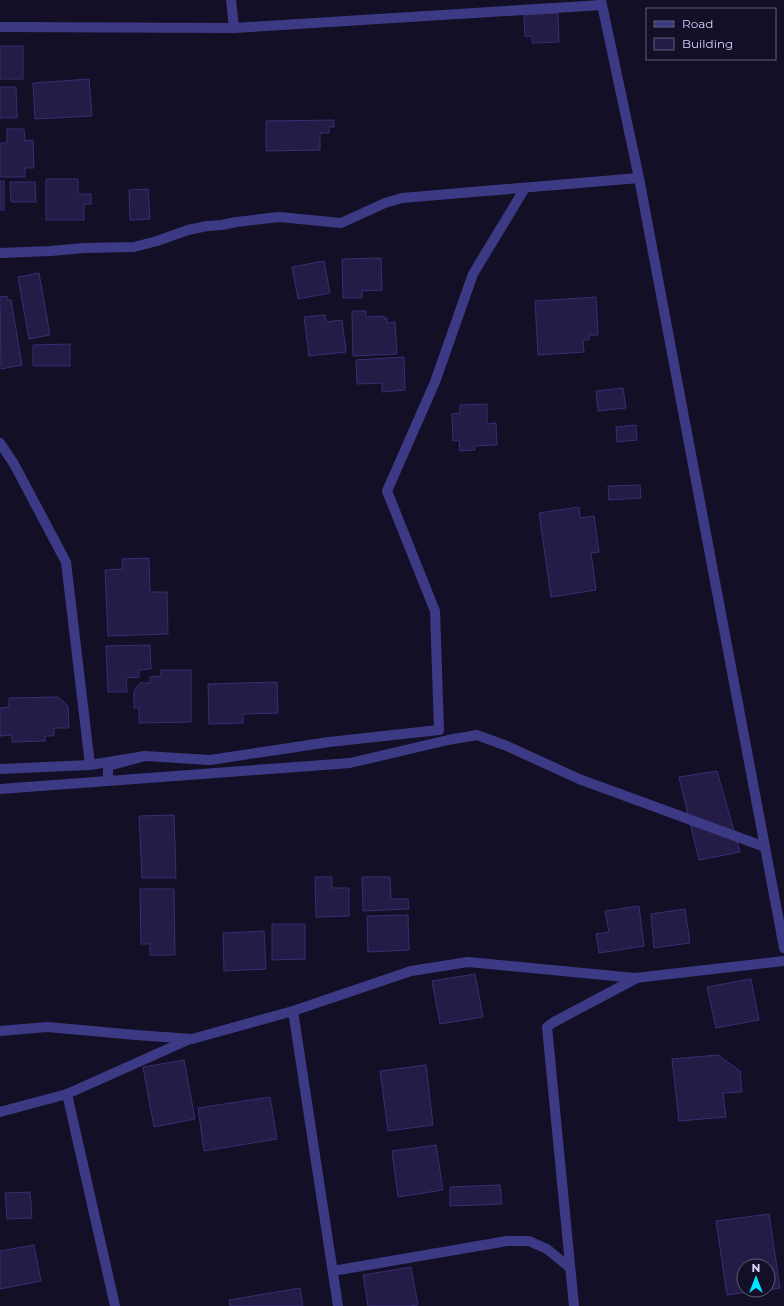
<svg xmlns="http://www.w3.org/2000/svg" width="784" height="1306" font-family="Montserrat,sans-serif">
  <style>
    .building { fill: #241b47; stroke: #3b2d73 }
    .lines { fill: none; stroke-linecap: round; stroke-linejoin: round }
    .minor { stroke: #3d3a85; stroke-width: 10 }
  </style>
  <rect width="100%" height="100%" fill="#130f26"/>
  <g class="building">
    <polygon points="558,13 559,42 532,43 532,36 525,37 524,15"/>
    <rect x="0" y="46" width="23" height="33"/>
    <polygon points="89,79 92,116 35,119 33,83"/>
    <polygon points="0,87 16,87 17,118 0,118"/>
    <polygon points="334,120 334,127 329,127 329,133 320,133 320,150 266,151 266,121"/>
    <polygon points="7,129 24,129 25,141 33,140 34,168 25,168 25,177 0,177 0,143 7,143"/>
    <polygon points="46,179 78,179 78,194 91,194 91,204 84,204 84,220 46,220"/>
    <rect x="0" y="181" width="4" height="29"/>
    <polygon points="10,182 35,182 36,202 11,202"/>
    <polygon points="148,189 150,219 130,220 129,190"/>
    <polygon points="381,258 382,290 362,291 362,298 343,298 342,259"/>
    <polygon points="324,261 330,293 298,299 292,267"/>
    <polygon points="39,273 50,335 29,339 18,277"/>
    <polygon points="7,296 7,300 11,300 22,365 1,369 0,297"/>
    <polygon points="596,297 598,335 589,335 589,340 583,340 584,352 538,355 535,301"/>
    <polygon points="352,311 366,311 366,317 384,316 384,318 387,318 387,323 395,322 397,354 353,356"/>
    <polygon points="325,315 326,322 342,320 346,352 309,356 304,317"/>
    <polygon points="70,344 70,366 33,366 33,345"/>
    <polygon points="404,357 405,390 382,392 382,383 357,384 356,360"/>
    <polygon points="623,388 626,408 598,411 596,391"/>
    <polygon points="487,404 487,424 496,423 497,445 474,446 475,450 460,451 459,440 453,441 452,414 460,413 460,405"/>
    <polygon points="636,425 637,440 617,442 616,427"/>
    <polygon points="640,485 641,498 609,500 608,486"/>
    <polygon points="579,507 580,518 594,516 599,552 591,553 596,590 551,597 539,513"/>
    <polygon points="149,558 150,592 167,592 168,634 108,636 105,570 123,569 122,559"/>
    <polygon points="150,645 151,669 139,670 139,677 126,678 127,692 108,692 106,646"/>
    <polygon points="161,670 191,670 191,722 139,723 139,708 134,708 134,691 140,683 150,683 150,677 161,676"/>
    <polygon points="277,682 278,713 243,714 243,723 209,724 208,684"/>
    <polygon points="58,697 68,706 69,728 54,728 54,736 45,736 45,741 12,742 12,735 0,736 0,708 9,707 9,698"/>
    <polygon points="717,771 740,852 699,860 679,777"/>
    <polygon points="174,815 176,878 142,878 139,816"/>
    <polygon points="315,877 332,877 332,888 349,888 349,916 316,917"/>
    <polygon points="362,877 390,877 391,899 408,899 409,909 363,911"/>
    <polygon points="140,889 174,889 175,955 150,955 150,944 141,944"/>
    <polygon points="639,906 644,946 599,953 596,934 609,932 605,911"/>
    <polygon points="685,909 690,943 654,948 651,914"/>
    <polygon points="408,915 409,950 368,952 367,916"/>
    <polygon points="272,924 305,924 305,959 272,960"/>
    <polygon points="264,931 266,969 224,971 223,933"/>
    <polygon points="475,974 483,1017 440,1024 432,981"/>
    <polygon points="751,979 759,1020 716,1028 707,987"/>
    <polygon points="718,1055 740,1071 742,1092 723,1093 726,1117 679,1121 672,1059"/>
    <polygon points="184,1060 195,1119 154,1127 143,1067"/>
    <polygon points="426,1065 433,1125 388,1131 380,1071"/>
    <polygon points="270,1097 277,1139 204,1151 198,1108"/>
    <polygon points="436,1145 443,1190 398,1197 392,1151"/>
    <polygon points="500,1185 502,1204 450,1206 450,1187"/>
    <polygon points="30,1192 32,1218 7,1219 5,1193"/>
    <polygon points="769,1214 780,1288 768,1290 768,1266 744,1266 744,1290 765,1290 727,1295 716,1221"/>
    <polygon points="34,1245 41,1281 0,1289 0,1251"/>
    <polygon points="411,1267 418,1305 409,1306 368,1306 363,1275"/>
    <polygon points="300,1288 303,1306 230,1306 229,1300"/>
  </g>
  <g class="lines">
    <g class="minor">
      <polyline points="231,0 234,28"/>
      <polyline points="601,0 639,178 784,948"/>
      <polyline points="0,27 234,28 602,5"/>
      <polyline points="0,253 51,251 84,248 134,247 157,241 188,230 207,226 222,225 236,222 279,217 341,223 385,203 402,198 639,178"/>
      <polyline points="0,443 14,464 66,562 90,765"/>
      <polyline points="145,756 210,760 329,742 439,730 435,611 387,491 435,382 473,274 525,188"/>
      <polyline points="0,769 90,765 145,756 108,766 108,781"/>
      <polyline points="0,789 350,763 448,740 477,735 507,746 579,779 765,847"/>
      <polyline points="293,1011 338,1306"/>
      <polyline points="0,1031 47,1027 136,1035 192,1039 293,1011 411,971 468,962 635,978 784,961"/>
      <polyline points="67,1094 115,1306"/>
      <polyline points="0,1112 67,1094 190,1039"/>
      <polyline points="333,1271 507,1241 529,1241 547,1249 569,1267"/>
      <polyline points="574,1306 547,1027 554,1022 635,979"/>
    </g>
  </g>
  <rect x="646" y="8" width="130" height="52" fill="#130f26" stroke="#625e7d"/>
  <rect x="654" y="21" width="20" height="6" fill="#3d3a85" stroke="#625e7d"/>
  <text x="682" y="28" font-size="12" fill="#d9d4ff">Road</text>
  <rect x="654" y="38" width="20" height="12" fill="#241b47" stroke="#625e7d"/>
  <text x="682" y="48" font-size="12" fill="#d9d4ff">Building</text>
  <g transform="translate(756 1278)"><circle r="19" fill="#130f26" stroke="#625e7d"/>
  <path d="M0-3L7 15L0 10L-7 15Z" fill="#00e5ff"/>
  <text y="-6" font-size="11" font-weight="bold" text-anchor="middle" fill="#d9d4ff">N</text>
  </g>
</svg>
